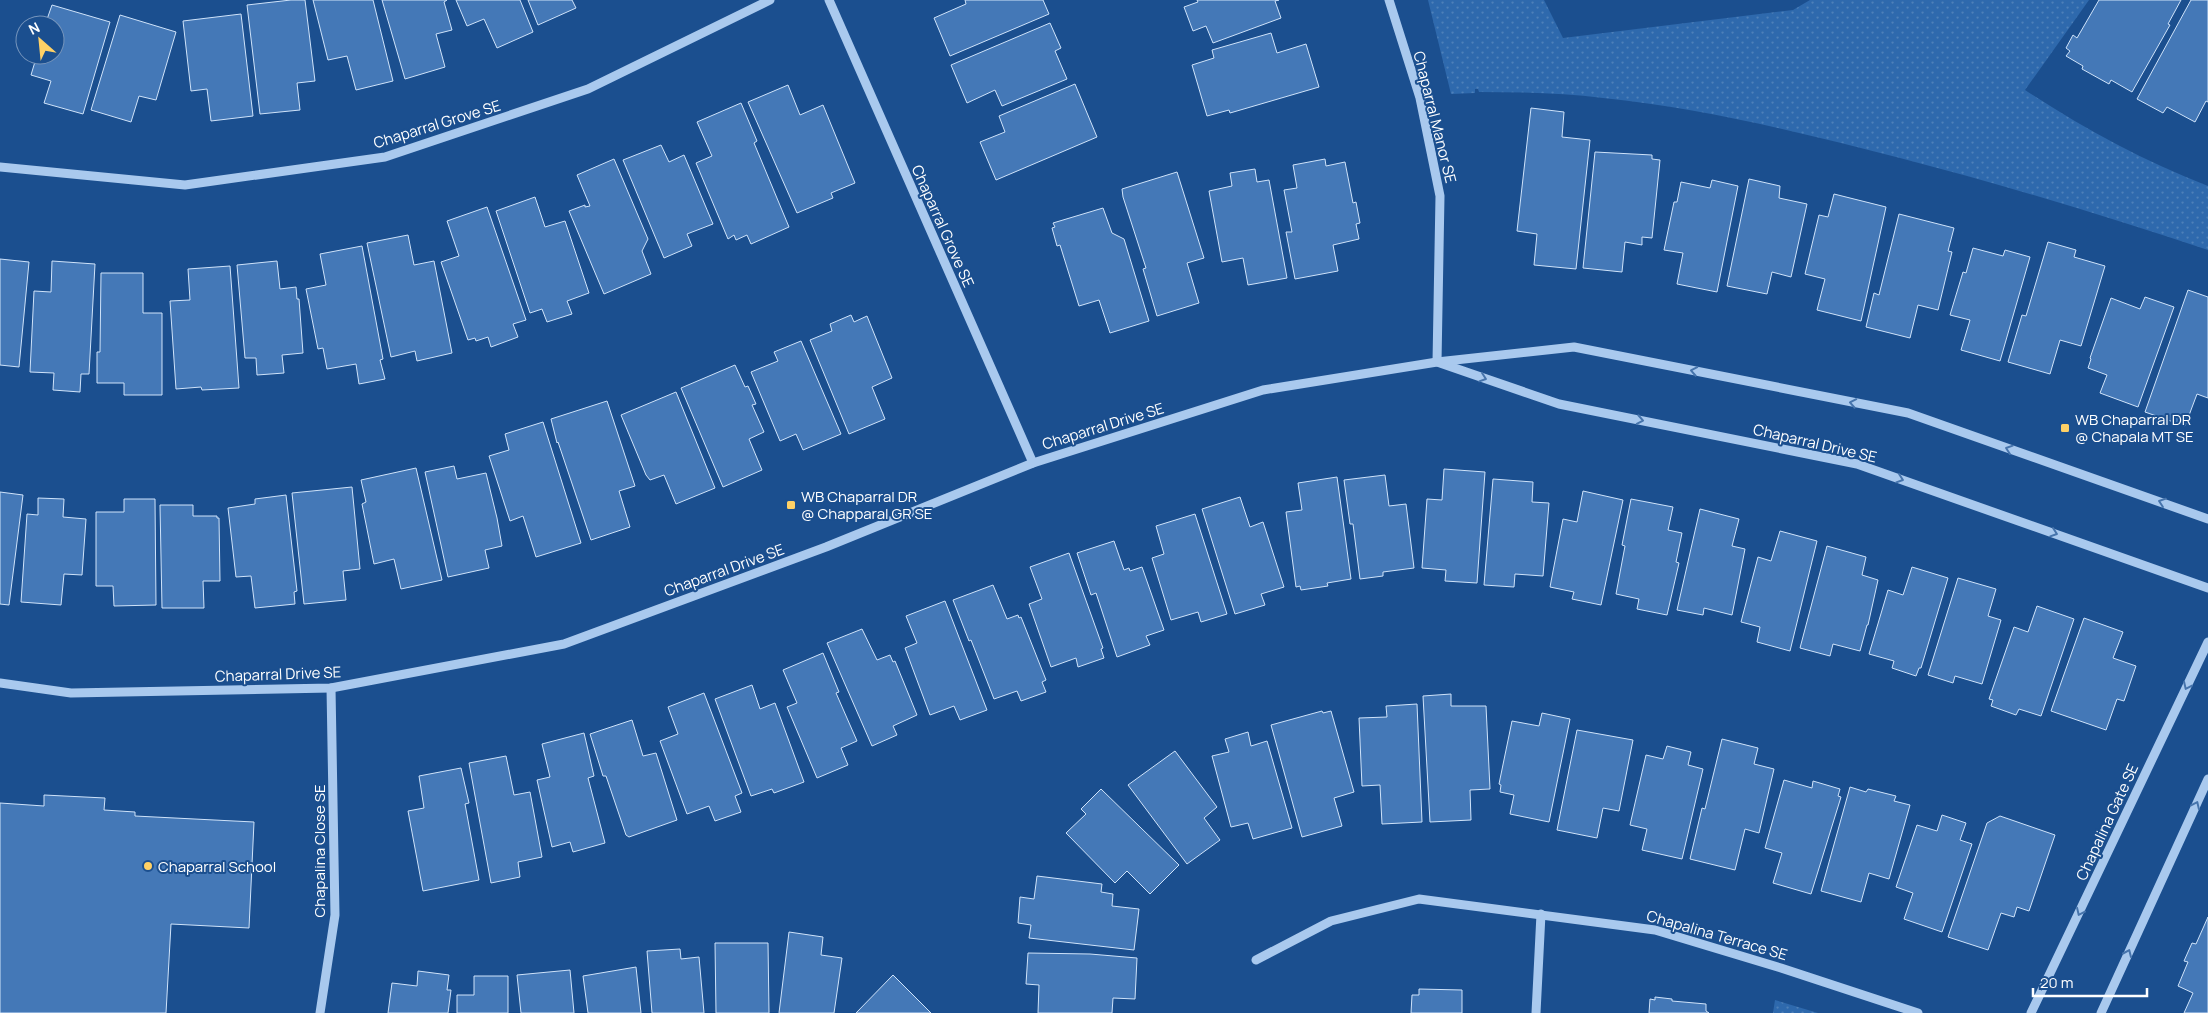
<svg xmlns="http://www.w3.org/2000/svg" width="2208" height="1013" font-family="Manrope,sans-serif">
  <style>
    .grass { fill: url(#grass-dots) }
    .building { fill: #4478b7; stroke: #cfe3fa }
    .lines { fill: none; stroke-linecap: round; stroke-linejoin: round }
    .minor { stroke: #a9c9ee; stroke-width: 9 }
    .oneway { stroke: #4674ac }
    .poi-dot { fill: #ffd166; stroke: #1b4f8f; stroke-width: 2 }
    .labels { text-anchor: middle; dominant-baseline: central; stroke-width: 4; stroke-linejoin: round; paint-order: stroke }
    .street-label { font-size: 15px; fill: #fff; stroke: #1b4f8f }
    .poi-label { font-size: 15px; fill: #fff; stroke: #1b4f8f; text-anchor: start }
  </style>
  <defs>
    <pattern id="grass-dots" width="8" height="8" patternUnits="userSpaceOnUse" patternTransform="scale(1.25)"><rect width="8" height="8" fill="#2e69ad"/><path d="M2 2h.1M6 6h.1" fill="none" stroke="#4d80b9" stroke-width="1.8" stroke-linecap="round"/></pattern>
  </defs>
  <rect width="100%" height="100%" fill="#1b4f8f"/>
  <g class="grass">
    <path d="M 1428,0 L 1544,0 L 1563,38 L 1793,10 L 1810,0 L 2089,0 L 2025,90 C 2083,128 2143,161 2208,186 L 2208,250 C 2106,216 2004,185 1900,158 C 1802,133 1704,108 1603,98 C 1562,93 1520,92 1479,92 L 1478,89 L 1475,89 L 1475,93 L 1451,94 Z"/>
    <polygon points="1775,1000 1818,1013 1773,1013"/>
  </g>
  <g class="building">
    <polygon points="291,0 305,0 315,81 297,83 300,110 260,114 247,5"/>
    <polygon points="313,0 373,0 393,81 356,90 347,56 328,60"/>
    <polygon points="382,0 447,0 444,2 452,30 436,34 445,67 405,79"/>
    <polygon points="456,0 520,0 533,32 497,48 484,19 467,26"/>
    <polygon points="528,0 572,0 576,8 538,25"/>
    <polygon points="965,0 1043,0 1049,14 950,56 934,18 966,4"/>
    <polygon points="1197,0 1279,0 1275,1 1281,18 1213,43 1206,26 1193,31 1184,7 1198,2"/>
    <polygon points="2099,0 2181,0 2168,24 2170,25 2132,92 2111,80 2109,84 2082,69 2083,66 2066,56 2070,51 2066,48 2073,35 2077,38"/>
    <polygon points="2191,0 2208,0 2208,102 2206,101 2195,122 2167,107 2163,113 2137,99"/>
    <polygon points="52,5 110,22 83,114 44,103 51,81 31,75 37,55 55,55 55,25 45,25"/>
    <polygon points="241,14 253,116 211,121 207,89 191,91 183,21"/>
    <polygon points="120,15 176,32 156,100 139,96 131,122 91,110"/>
    <polygon points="1050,23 1061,48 1055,51 1067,79 1002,106 995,90 967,103 951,65"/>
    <polygon points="1271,33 1277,53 1306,44 1319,87 1230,113 1229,110 1207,116 1192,65 1214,58 1212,50"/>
    <polygon points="1075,84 1097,137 996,180 980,142 1005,132 999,116"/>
    <polygon points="788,85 800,115 823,105 855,183 831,193 833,198 797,213 748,102"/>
    <polygon points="741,103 757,141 754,143 789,227 751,244 747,235 736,240 734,235 728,239 696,163 712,156 697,122"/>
    <polygon points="1531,108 1564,112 1562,137 1590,140 1576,269 1534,265 1537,234 1517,231"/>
    <polygon points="661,145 669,162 684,155 713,224 687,234 692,246 664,258 623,160"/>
    <polygon points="1595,152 1652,155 1652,159 1660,160 1652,238 1642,237 1642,245 1625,242 1622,272 1583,268"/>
    <polygon points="614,159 648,239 642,251 651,274 604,294 569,211 585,205 585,207 590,206 577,175"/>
    <polygon points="1325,159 1326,166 1345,162 1353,203 1356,202 1360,223 1356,224 1359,239 1333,245 1338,271 1295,279 1286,232 1292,232 1284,190 1297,188 1293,165"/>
    <polygon points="1255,169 1257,182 1269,180 1287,278 1248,285 1243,258 1222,262 1209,191 1232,186 1230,173"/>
    <polygon points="1177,172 1204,258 1187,263 1199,303 1157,316 1143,269 1146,268 1123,197 1122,189"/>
    <polygon points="1749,179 1780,186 1779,198 1807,204 1791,277 1772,272 1767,294 1727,286"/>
    <polygon points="1712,180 1738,186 1717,292 1677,284 1683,253 1664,250 1674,202 1677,202 1681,182 1710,188"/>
    <polygon points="1834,194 1886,207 1861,321 1817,310 1825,279 1805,274 1819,215 1828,217"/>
    <polygon points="535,197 545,227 565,221 589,293 567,301 572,314 547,322 542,309 530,313 496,211"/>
    <polygon points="487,207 526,320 513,324 518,337 491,347 488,337 476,341 475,338 468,340 441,262 459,256 447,221"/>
    <polygon points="1103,208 1112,233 1124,239 1149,321 1110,333 1099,300 1079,306 1060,245 1057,246 1052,228 1055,227 1053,223"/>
    <polygon points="1899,214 1954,228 1948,251 1952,252 1938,310 1918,305 1910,338 1866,327 1874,293 1879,295"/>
    <polygon points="408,235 414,265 434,261 452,353 417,361 415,351 391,357 367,243"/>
    <polygon points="2048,242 2076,250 2074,257 2105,266 2081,346 2060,340 2050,374 2008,362 2022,315 2026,316"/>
    <polygon points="362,246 383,359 380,360 385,379 359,384 356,364 327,369 323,348 318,349 306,289 326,285 320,254"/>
    <polygon points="1973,248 2003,256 2005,250 2030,257 2000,361 1961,350 1970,320 1950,315 1963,272 1966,273"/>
    <polygon points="0,259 29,262 19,367 0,365"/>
    <polygon points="52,261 95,264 89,374 81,374 80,392 53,390 54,373 30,372 34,291 51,292"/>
    <polygon points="277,261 280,289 296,287 297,299 299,299 303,353 282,355 284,373 257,375 256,358 245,358 237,265"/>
    <polygon points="230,266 239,388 202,390 201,387 176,389 170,301 190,300 188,269"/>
    <polygon points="101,273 143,273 143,313 162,313 162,395 124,395 124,383 97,383 97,352 100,352"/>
    <polygon points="2188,290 2208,297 2208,398 2197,394 2185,426 2145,412"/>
    <polygon points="2145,297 2174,307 2138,407 2100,393 2107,375 2088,368 2091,359 2090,358 2111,298 2140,309"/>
    <polygon points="851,315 854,322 867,316 892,378 872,387 885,419 849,434 810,340 832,331 830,324"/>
    <polygon points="801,341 841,434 803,450 796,434 780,441 751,372 778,361 774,352"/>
    <polygon points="735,365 745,387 748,386 756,404 752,405 764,432 749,439 762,470 723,487 681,388"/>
    <polygon points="676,392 715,488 676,504 664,475 650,480 646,475 621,415"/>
    <polygon points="607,401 635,486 619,491 630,527 591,540 558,442 557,443 551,419"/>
    <polygon points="543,422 581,543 536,557 523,516 510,521 489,456 509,450 505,434"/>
    <polygon points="454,466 457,479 486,473 497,518 502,546 485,550 489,568 448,577 425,472"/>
    <polygon points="416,468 442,580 401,589 394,559 374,564 362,504 366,502 361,480"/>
    <polygon points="1444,469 1485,472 1477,583 1445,581 1446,570 1422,568 1427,499 1442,500"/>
    <polygon points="1385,475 1389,506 1406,504 1414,568 1383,572 1383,576 1360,579 1353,524 1350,524 1344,480"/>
    <polygon points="1337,477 1351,579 1327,583 1328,586 1301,590 1300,586 1296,587 1286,512 1302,510 1298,483"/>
    <polygon points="1493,479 1533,482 1532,502 1549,503 1543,576 1515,574 1514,587 1484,585"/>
    <polygon points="352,487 360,569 343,571 346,600 304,604 292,493"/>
    <polygon points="1583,491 1623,500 1601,605 1572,599 1574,592 1550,587 1563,519 1577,522"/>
    <polygon points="0,492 23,495 9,605 0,604"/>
    <polygon points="286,495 297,591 294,592 295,604 255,608 251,576 236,577 228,508 255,504 255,499"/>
    <polygon points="1240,497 1250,527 1263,522 1284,587 1261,594 1265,605 1235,614 1202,509"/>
    <polygon points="38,498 64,499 63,517 86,519 82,575 64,574 61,605 21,602 27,514 38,515"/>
    <polygon points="124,499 155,499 156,605 114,606 113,586 96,586 96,512 124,512"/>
    <polygon points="1631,499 1673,507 1668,530 1682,533 1676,562 1679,563 1667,615 1637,609 1639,599 1616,594 1625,546 1622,545"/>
    <polygon points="160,505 193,505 193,516 217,516 217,518 219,518 220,581 203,581 204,608 162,608"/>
    <polygon points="1700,509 1739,519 1732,546 1745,549 1732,615 1704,608 1703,615 1677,610"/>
    <polygon points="1195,514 1227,614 1201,622 1198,612 1171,620 1152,558 1164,554 1156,526"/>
    <polygon points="1780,531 1817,541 1790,651 1757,642 1760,627 1741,622 1758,557 1771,561"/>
    <polygon points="1114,541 1124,570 1129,568 1130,571 1142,567 1164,630 1146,636 1150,645 1117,657 1096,593 1091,595 1077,553"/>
    <polygon points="1827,546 1866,557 1862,575 1878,580 1868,625 1867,625 1860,651 1833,644 1830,656 1800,648"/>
    <polygon points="1069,553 1103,648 1101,649 1104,658 1078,667 1076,658 1051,667 1029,604 1042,599 1030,567"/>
    <polygon points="1912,567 1948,578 1921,668 1919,668 1916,676 1892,668 1894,661 1869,654 1888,590 1903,595"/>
    <polygon points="1958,578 1996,589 1988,616 2001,620 1982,684 1955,676 1953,683 1928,675"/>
    <polygon points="993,585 1007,619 1018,615 1019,618 1021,617 1046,680 1042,682 1046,692 1021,701 1017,691 994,699 971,640 969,641 953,600"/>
    <polygon points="945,601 987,710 960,720 954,706 930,715 905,648 917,643 906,616"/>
    <polygon points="2037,606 2074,619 2041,716 2019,709 2016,715 1991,706 1993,700 1989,699 2014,627 2028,632"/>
    <polygon points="2084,618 2123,632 2113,658 2136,666 2124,701 2117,699 2106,730 2051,711"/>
    <polygon points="862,629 877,660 890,655 893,662 895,661 917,715 893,726 897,735 872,746 827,643"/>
    <polygon points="823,653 839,692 836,693 857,741 841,748 848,765 817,778 787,707 797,703 783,670"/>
    <polygon points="752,685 760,709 775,703 804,782 774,793 772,789 751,796 715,699"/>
    <polygon points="704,693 742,793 735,796 741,812 715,821 709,806 687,814 660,741 678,734 668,707"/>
    <polygon points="1451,694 1451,706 1486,706 1490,789 1470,790 1471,820 1430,822 1423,696"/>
    <polygon points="1417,704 1422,822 1382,824 1380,785 1362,786 1359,718 1387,717 1386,706"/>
    <polygon points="1322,711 1323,713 1331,711 1354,792 1334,798 1342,826 1302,837 1271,725"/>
    <polygon points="1542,713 1570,719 1549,822 1510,814 1514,795 1500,792 1501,785 1499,784 1512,721 1539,726"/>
    <polygon points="632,720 643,756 656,753 677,820 629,837 626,835 606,776 603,776 590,734"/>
    <polygon points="1577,730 1633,740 1619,811 1603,808 1597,838 1557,830"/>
    <polygon points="1248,732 1251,746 1267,741 1292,828 1253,839 1248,823 1231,827 1212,756 1229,752 1225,739"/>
    <polygon points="584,733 594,776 588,778 605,843 573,852 570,842 552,847 537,780 550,777 542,744"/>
    <polygon points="1722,739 1758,748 1754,764 1774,769 1759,833 1745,829 1735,870 1690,859 1702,808 1705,809"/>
    <polygon points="1667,746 1691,752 1688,765 1703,769 1682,859 1642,850 1647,829 1630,825 1646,755 1663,759"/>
    <polygon points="1175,751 1217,807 1204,818 1220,840 1187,864 1128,785"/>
    <polygon points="506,756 514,795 530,792 542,857 518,862 520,877 491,883 469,763"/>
    <polygon points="461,768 469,803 465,804 479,880 423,891 408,811 424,808 419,776"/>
    <polygon points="1784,780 1812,788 1813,781 1840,789 1838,796 1841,797 1811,894 1773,883 1782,853 1765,848"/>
    <polygon points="1850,787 1866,792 1868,789 1896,796 1894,801 1910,805 1889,879 1869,873 1861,902 1821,891"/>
    <polygon points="1101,789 1179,865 1150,894 1127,871 1115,883 1066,833 1086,814 1081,809"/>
    <polygon points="44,795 105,798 104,810 135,812 135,816 254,822 249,928 171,924 166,1013 0,1013 0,803 44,806"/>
    <polygon points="1942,815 1966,823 1960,840 1972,844 1942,932 1904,919 1913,893 1896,887 1917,825 1937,831"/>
    <polygon points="2000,816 2055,835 2029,911 2017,907 2014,917 2001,913 1988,950 1948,937 1987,823"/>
    <polygon points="1037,876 1102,884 1101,892 1113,894 1112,906 1139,909 1134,950 1029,938 1031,925 1018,923 1020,897 1034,899"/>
    <polygon points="2208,917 2208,1013 2184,1013 2193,993 2178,986 2188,962 2184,961 2192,943 2196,944"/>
    <polygon points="789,932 823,937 821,955 842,958 834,1013 779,1013"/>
    <polygon points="715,943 768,943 769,1013 716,1013"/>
    <polygon points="680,949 681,959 699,957 704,1013 652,1013 647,951"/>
    <polygon points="1028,953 1090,954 1137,958 1135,999 1113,998 1112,1013 1038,1013 1039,985 1026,984"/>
    <polygon points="636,967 641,1013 588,1013 583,976"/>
    <polygon points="570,970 574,1013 521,1013 517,975"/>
    <polygon points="418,971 449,975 447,990 451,990 448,1013 388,1013 392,983 417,986"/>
    <polygon points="893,975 931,1013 856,1013"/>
    <polygon points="474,976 508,976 508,1013 457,1013 457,995 474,995"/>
    <polygon points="1419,989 1462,990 1462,1013 1411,1013 1412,995 1419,995"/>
    <polygon points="1655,997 1672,999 1672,1001 1706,1004 1706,1011 1709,1013 1649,1013 1650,999 1655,1000"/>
  </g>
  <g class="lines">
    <g class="minor">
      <polyline points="829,0 1033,463"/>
      <polyline points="1389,0 1420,98 1440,196 1437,362"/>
      <polyline points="0,167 185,185 385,157 588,89 770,0"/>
      <polyline points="1440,363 1559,404 1857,464 2208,588"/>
      <polyline points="0,683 71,693 331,688 564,644 826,547 1033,463 1263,390 1437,362 1574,347 1908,413 2208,519"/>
      <polyline points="1256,960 1331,921 1419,899 1655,930 1781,968 1918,1013"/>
      <polyline points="320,1013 335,915 331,688"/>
      <polyline points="1536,1013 1541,914"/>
      <polyline points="2031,1013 2208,642"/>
      <polyline points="2101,1013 2208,779"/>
    </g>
  </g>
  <defs><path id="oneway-chevron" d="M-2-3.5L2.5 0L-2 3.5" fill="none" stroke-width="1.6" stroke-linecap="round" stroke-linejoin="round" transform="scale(1.25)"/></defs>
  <g class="oneway">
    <use href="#oneway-chevron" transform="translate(1694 371) rotate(-169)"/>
    <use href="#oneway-chevron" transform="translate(1483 378) rotate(19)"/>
    <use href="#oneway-chevron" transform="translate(1853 403) rotate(-169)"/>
    <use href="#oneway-chevron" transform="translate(1640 420) rotate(11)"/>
    <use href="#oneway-chevron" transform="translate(2009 449) rotate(-161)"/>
    <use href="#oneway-chevron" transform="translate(1900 479) rotate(19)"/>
    <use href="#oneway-chevron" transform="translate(2162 502) rotate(-161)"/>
    <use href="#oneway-chevron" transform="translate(2054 533) rotate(19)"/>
    <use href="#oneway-chevron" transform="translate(2187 686) rotate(115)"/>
    <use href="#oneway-chevron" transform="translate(2196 805) rotate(-65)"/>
    <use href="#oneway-chevron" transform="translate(2080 912) rotate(115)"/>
    <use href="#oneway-chevron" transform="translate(2128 953) rotate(-66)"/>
  </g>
  <g class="poi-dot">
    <rect x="2060" y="423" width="10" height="10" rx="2.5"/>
    <rect x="786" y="500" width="10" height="10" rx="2.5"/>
    <circle cx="148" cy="866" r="5"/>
  </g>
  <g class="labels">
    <g class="street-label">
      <text transform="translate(1435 117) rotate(76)">Chaparral Manor SE</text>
      <text transform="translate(437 124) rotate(-17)">Chaparral Grove SE</text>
      <text transform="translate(943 226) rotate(66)">Chaparral Grove SE</text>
      <text transform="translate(1103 426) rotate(-17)">Chaparral Drive SE</text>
      <text transform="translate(1815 443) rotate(13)">Chaparral Drive SE</text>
      <text transform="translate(724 570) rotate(-20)">Chaparral Drive SE</text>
      <text transform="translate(278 674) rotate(-2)">Chaparral Drive SE</text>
      <text transform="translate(2107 822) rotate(-65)">Chapalina Gate SE</text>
      <text transform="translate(319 851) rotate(-90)">Chapalina Close SE</text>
      <text transform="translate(1717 935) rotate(16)">Chapalina Terrace SE</text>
    </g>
    <g class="poi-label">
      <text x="2075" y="419">WB Chaparral DR<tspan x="2075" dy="17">@ Chapala MT SE</tspan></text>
      <text x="801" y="496">WB Chaparral DR<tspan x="801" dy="17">@ Chapparal GR SE</tspan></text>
      <text x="158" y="866">Chaparral School</text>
    </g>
  </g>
  <g transform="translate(40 40) rotate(333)"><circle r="24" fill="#1b4f8f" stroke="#7695bc"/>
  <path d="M0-4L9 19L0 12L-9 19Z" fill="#ffd166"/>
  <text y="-8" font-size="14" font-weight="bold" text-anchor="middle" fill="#ffffff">N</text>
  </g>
  <path d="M2033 988v8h114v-8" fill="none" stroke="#ffffff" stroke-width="2.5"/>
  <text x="2040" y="988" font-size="15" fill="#ffffff" stroke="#1b4f8f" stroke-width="4" paint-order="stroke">20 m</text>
</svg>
